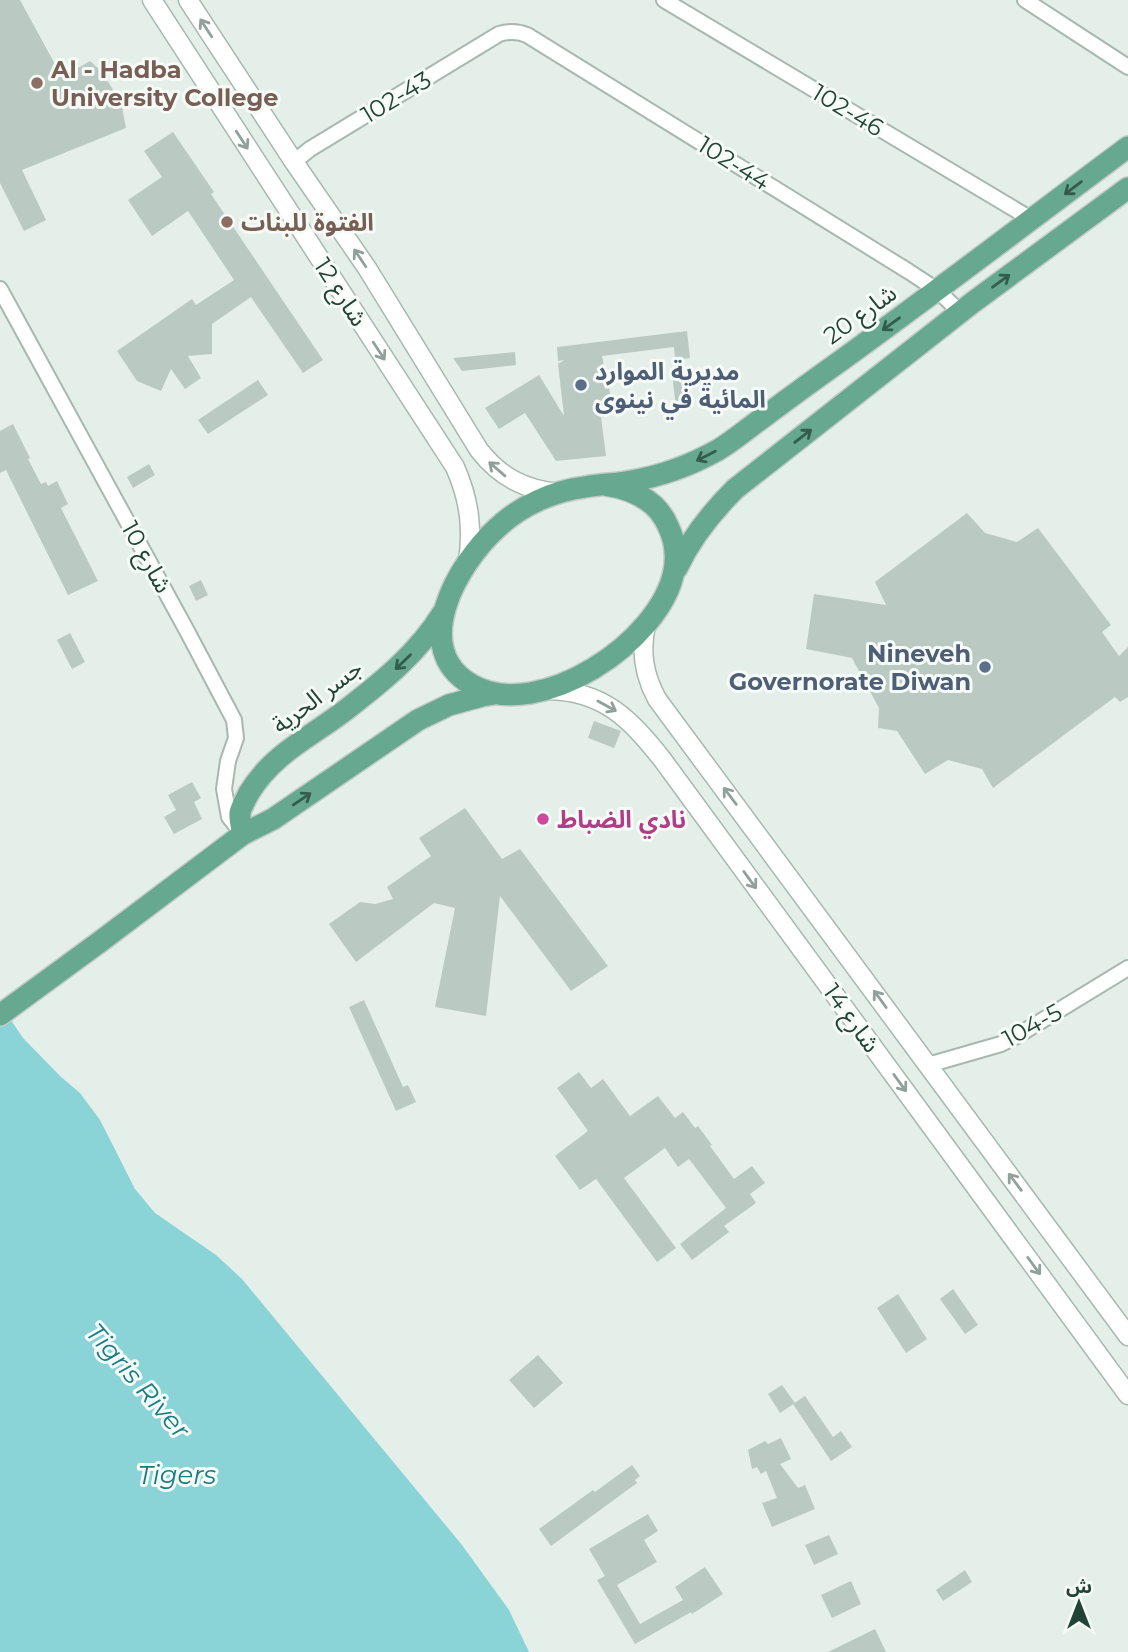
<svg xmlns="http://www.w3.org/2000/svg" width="1128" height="1652" font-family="Montserrat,'Noto Sans Arabic',sans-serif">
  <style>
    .water { fill: #8ad3d7 }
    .building { fill: #bacac2 }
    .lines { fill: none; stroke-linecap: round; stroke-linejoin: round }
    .minor-casing { stroke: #a7b8b1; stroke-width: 18 }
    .tertiary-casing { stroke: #a7b8b1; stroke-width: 21 }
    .primary-casing { stroke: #c1cac7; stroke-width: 24 }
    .minor { stroke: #fff; stroke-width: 14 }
    .tertiary { stroke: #fff; stroke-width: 18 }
    .primary { stroke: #67a890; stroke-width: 21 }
    .oneway { stroke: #90a19b }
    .oneway2 { stroke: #335c4d }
    .education-dot { fill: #8d6e63; stroke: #f6fbf8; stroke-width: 2.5 }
    .service-dot { fill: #5c6f8a; stroke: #f6fbf8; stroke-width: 2.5 }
    .hotel-dot { fill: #d1479c; stroke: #f6fbf8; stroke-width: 2.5 }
    .labels { text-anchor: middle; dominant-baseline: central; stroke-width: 6; stroke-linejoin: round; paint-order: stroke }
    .education-label { font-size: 24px; font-weight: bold; fill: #785e54; stroke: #f6fbf8; text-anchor: start }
    .street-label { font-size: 24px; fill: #224337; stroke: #f6fbf8 }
    .service-label { font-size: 24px; font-weight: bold; fill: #4e5e75; stroke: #f6fbf8; text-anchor: start }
    .hotel-label { font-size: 24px; font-weight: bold; fill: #b23c85; stroke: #f6fbf8; text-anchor: start }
    .water-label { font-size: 26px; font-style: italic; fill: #177d84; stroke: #f6fbf8 }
  </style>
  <rect width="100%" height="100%" fill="#e5efea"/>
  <polygon class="water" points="0,1004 23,1038 60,1076 80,1093 100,1120 135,1189 155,1213 216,1255 242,1279 462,1545 509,1610 529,1652 0,1652"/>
  <g class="building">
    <polygon points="0,0 20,0 62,77 90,61 101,71 121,102 126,128 22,170 46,220 24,231 0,183"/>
    <polygon points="173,132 214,192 211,194 323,360 303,373 251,297 212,324 212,354 188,356 201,378 185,389 171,369 161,391 137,381 117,351 192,299 196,305 234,280 188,211 152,236 128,200 162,177 144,151"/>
    <polygon points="687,331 690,358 675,360 674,347 602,356 613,407 600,409 606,456 556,461 525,413 499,429 485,408 539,375 564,416 558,364 564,360 558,361 557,347"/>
    <polygon points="515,352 516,365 462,371 453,358"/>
    <polygon points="689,372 692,406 676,407 672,374"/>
    <polygon points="258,380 268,395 208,434 198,420"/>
    <polygon points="13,424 30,458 28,459 41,484 46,482 48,486 57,481 68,504 61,508 98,581 68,595 6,470 0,473 0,431"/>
    <polygon points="149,464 155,475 133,488 127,477"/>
    <polygon points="967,513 985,533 1017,542 1038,528 1111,625 1102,632 1119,656 1128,647 1128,697 1120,702 1115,697 993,788 982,769 948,760 925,774 897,731 878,728 879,708 852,658 806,649 814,594 886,605 875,582"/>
    <polygon points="201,580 208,595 196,601 189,586"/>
    <polygon points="70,633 85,662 72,669 57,640"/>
    <polygon points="594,721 621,731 614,748 588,738"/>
    <polygon points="192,782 201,798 194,802 202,819 174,834 164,817 176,810 168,795"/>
    <polygon points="465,808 502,859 520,849 608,966 571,991 500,896 486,1016 435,1007 455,908 434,903 356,962 329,924 360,902 375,904 393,899 387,887 431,856 419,838"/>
    <polygon points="364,1000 403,1087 408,1085 416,1102 396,1111 349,1007"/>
    <polygon points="579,1072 591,1088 603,1079 630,1116 658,1096 675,1118 683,1112 695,1128 698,1126 712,1145 710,1146 734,1179 752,1166 765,1183 750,1194 756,1203 724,1226 729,1232 692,1260 680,1244 726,1208 689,1159 678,1167 665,1148 624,1178 676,1248 657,1262 596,1179 580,1190 555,1156 588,1131 557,1088"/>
    <polygon points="953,1289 978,1325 965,1334 940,1299"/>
    <polygon points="898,1294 927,1339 906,1353 877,1308"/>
    <polygon points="538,1355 563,1383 534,1408 509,1380"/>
    <polygon points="782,1385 795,1403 780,1413 768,1394"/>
    <polygon points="805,1396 833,1437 841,1431 852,1447 831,1461 793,1404"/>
    <polygon points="781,1438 791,1459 780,1464 798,1488 805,1485 815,1509 772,1527 762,1503 777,1498 766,1471 761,1474 757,1467 752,1469 748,1450 765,1441 768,1444"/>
    <polygon points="632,1465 640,1476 635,1480 637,1483 551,1546 539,1529 593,1490 595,1492"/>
    <polygon points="648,1514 658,1531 644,1540 657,1562 617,1585 640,1624 683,1600 675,1587 705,1567 723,1594 692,1614 691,1612 635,1644 597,1580 605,1576 589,1549"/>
    <polygon points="829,1535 838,1554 814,1565 805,1545"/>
    <polygon points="965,1570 972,1582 943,1601 936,1590"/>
    <polygon points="851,1581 861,1604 832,1618 821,1595"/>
    <polygon points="875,1629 886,1652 828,1652"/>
  </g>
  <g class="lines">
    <defs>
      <g id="minor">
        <polyline points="664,0 1031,219"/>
        <polyline points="1025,0 1128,67"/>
        <path d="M 294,162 L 310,149 L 499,34 C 509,31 517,31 527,35 L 908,271 L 937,290 L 960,312"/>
        <polyline points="0,289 187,631 234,720 236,738 228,761 224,789 229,817 240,831"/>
        <polyline points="928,1065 1001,1044 1015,1037 1128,968"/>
      </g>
      <g id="tertiary">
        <path d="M 152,0 L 455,467 C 469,499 473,527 468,561"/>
        <path d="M 188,0 L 294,162 L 367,268 L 479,450 C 500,477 525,490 559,493"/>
        <path d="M 646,625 C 640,652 644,675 657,699 L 1128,1336"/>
        <path d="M 548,690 C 604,691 630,719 662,759 L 1128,1395"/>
      </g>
      <g id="primary">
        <path d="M 605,485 C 632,489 657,500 668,526 C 675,540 677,555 674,571 C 661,641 539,723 472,685 C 408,649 458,563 497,528 C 520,506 553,491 585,487 C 601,484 616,484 631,481 C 662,476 691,465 718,450 C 733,441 747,429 761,419 C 789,398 818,377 846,357 C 941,288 1034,217 1128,147"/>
        <path d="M 677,568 C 691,538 711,513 735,489 L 972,303 L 1128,188"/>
        <path d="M 243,834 C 242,828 239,819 240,813 C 241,807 246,799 249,793 C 273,753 311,737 347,709 C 383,681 418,653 442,614"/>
        <polyline points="0,1015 101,941 243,834 273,819 418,720 449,705 482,696 494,694"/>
      </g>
    </defs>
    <use href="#minor" class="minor-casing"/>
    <use href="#tertiary" class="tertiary-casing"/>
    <use href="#primary" class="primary-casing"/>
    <use href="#minor" class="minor"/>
    <use href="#tertiary" class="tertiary"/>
    <use href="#primary" class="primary"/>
  </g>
  <defs><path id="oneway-shaft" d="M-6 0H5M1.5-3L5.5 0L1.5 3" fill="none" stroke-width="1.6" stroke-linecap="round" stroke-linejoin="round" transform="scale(1.75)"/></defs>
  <g class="oneway">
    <use href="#oneway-shaft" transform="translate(206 28) rotate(-123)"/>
    <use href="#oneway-shaft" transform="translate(242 140) rotate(57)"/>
    <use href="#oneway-shaft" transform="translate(360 258) rotate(-124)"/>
    <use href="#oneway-shaft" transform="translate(379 351) rotate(57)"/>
    <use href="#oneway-shaft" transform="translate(497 469) rotate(-139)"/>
    <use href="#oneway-shaft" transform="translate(607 706) rotate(29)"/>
    <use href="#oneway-shaft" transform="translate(730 796) rotate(-127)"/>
    <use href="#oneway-shaft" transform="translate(750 880) rotate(54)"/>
    <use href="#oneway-shaft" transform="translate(880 999) rotate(-126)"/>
    <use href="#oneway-shaft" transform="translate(900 1083) rotate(54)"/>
    <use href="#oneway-shaft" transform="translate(1015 1182) rotate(-127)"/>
    <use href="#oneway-shaft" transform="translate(1034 1266) rotate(54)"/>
  </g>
  <g class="oneway2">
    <use href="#oneway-shaft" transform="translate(1073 188) rotate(143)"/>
    <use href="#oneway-shaft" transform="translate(1001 281) rotate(-36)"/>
    <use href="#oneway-shaft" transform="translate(891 324) rotate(144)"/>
    <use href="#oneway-shaft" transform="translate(803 436) rotate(-38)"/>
    <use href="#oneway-shaft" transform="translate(706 456) rotate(153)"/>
    <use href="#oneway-shaft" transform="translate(403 662) rotate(136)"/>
    <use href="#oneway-shaft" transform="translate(302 799) rotate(-34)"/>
  </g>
  <g class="education-dot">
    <circle cx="37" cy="83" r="7"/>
    <circle cx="227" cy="222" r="7"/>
  </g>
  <g class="service-dot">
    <circle cx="581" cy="385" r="7"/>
    <circle cx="985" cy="667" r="7"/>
  </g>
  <circle class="hotel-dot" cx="543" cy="819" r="7"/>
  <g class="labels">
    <g class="education-label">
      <text x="51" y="69">Al - Hadba<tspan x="51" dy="28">University College</tspan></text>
      <text x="241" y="222">الفتوة للبنات</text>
    </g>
    <g class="street-label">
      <text transform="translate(396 97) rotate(-31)">102-43</text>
      <text transform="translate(848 110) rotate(31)">102-46</text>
      <text transform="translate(734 163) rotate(32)">102-44</text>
      <text transform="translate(341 292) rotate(57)">شارع 12</text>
      <text transform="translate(860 314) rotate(-36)">شارع 20</text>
      <text transform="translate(147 557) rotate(61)">شارع 10</text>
      <text transform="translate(317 696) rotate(-37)">جسر الحرية</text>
      <text transform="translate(852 1018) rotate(54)">شارع 14</text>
      <text transform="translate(1032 1025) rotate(-29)">104-5</text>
    </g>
    <g class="service-label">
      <text x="595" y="371">مديرية الموارد<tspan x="595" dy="28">المائية في نينوى</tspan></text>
      <text x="971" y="653" text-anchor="end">Nineveh<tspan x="971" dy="28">Governorate Diwan</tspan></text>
    </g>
    <g class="hotel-label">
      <text x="557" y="819">نادي الضباط</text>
    </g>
    <g class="water-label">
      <text transform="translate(138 1381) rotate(49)">Tigris River</text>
      <text x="177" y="1475">Tigers</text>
    </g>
  </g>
  <g transform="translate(1079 1603)" stroke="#f6fbf8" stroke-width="5" paint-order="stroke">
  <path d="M0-5L12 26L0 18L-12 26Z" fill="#224337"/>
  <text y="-10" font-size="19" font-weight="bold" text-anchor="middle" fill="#224337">ش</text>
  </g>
</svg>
